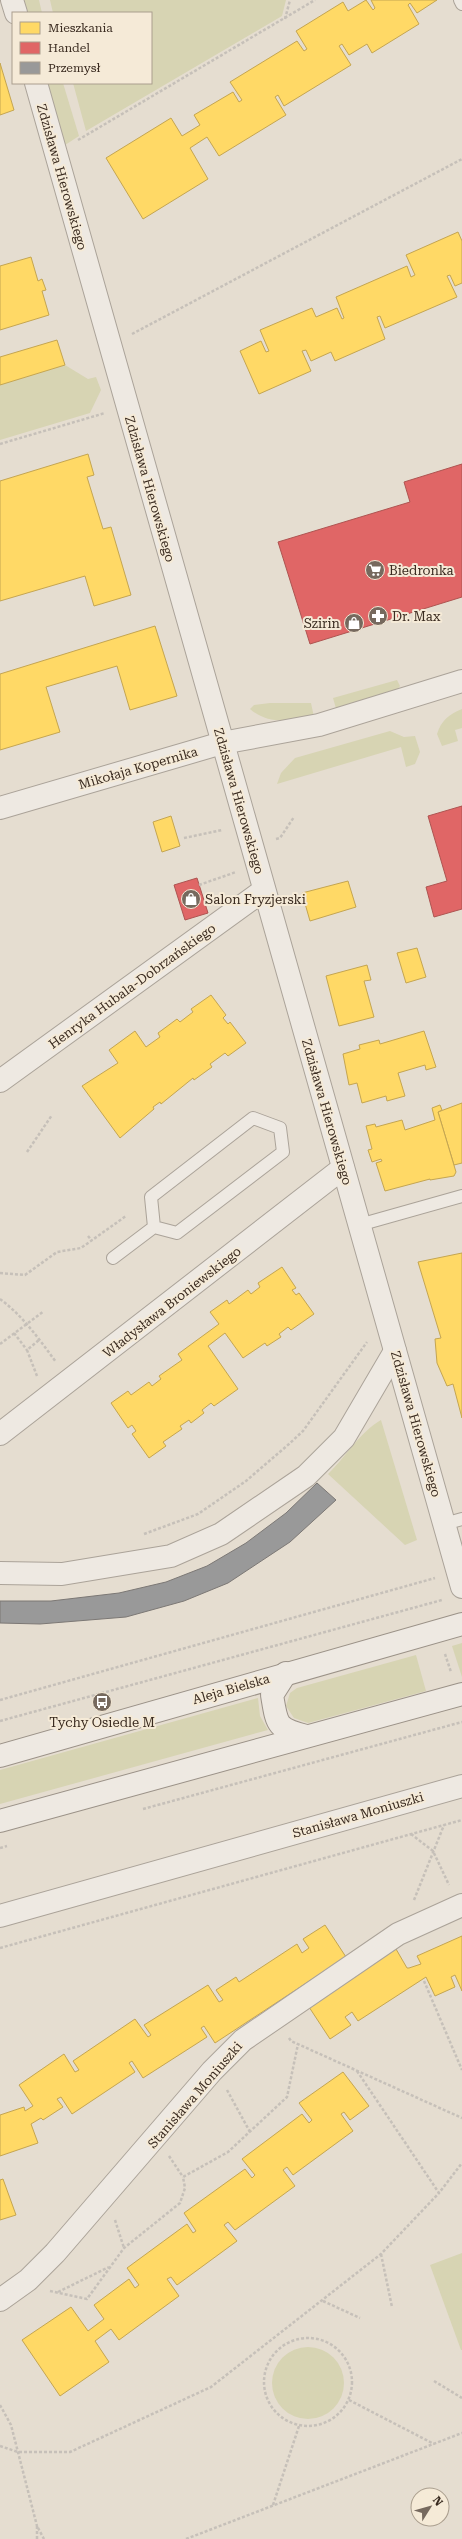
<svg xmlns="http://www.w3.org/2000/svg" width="462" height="2539" font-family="'Roboto Serif',serif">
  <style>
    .green { fill: #d7d4b3 }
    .homes { fill: #ffd966; stroke: #c4a551 }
    .shops { fill: #e06666; stroke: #ae5451 }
    .industry { fill: #999; stroke: #7c7875 }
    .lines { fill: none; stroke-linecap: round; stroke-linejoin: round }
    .service-casing { stroke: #aba399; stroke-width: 14 }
    .minor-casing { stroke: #aba399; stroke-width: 24 }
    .secondary-casing { stroke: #9b9288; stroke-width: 24 }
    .path { stroke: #c6c0b9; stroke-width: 2.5; stroke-dasharray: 3 2; stroke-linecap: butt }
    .service { stroke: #eee9e2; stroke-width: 12 }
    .minor { stroke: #eee9e2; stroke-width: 22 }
    .secondary { stroke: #eee9e2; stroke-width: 22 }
    .labels { text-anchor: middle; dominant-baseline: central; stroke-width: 4; stroke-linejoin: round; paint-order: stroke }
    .street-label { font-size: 13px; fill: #3a2b20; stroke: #f5ead7 }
    .poi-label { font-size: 13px; fill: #3a2b20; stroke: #f5ead7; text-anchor: start }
  </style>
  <rect width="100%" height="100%" fill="#e5ddd0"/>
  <g class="green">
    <polygon points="23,0 39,0 42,13 27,13"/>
    <polygon points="50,0 286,0 282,16 86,131 73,83 151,83 151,13 53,13"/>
    <polygon points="47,83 63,83 79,136 65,145"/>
    <polygon points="65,365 88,379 96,377 101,390 90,413 0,440 0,385"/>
    <polygon points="397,680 400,686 394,694 337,712 333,698"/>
    <path d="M 270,703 L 311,703 L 314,717 C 290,720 270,726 250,709 L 254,705 Z"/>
    <path d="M 462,709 L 462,728 L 455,730 L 458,741 L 442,746 L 437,734 C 441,721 449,714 462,709 Z"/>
    <polygon points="390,731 404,737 415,736 420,752 415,764 406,767 401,747 277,784 281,773 295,758"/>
    <path d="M 381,1420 L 417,1540 L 405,1545 L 328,1474 C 346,1457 359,1433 381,1420 Z"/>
    <polygon points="462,1643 462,1677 452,1646"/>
    <polygon points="416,1655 426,1691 308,1723 294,1718 286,1706 290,1693 297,1688"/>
    <polygon points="258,1698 260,1716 268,1730 0,1804 0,1770"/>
    <polygon points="462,2253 462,2350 461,2350 430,2265"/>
    <circle cx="308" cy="2383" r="36"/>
  </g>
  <g class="homes">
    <polygon points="366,0 373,10 375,8 371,0 437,0 417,13 410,3 408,5 419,24 372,53 367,44 349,55 342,44 339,46 351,65 284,106 278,95 275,97 286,115 219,156 207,137 190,148 208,179 143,219 106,158 171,118 182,136 200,125 194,115 233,92 239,102 242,100 230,82 297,41 304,51 307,49 296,31 343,2 348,11"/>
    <polygon points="0,63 14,110 0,115"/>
    <polygon points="458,232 462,241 462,283 455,286 450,275 447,276 457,297 385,328 380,316 377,317 385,339 335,361 331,352 311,361 306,350 302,351 311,371 259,394 240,351 261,341 266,352 269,351 260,330 312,308 316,317 337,308 342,319 344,318 336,297 407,266 411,277 415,275 406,255"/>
    <polygon points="31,257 38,281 42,279 46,290 42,291 49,315 0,330 0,266"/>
    <polygon points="57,340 65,365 0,385 0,357"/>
    <polygon points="88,454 94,475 87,477 103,529 111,527 131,595 94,606 85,576 0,601 0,481"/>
    <polygon points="155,626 177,696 130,710 117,666 46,687 60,732 0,750 0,674"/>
    <polygon points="171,816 180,846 162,852 153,822"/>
    <polygon points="348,881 356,907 310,921 302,893"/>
    <polygon points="417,948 426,977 406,983 397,953"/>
    <polygon points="367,965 371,980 364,981 374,1017 339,1026 326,976"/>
    <polygon points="211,995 226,1015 223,1018 228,1024 230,1022 246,1043 228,1056 225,1053 210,1064 212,1067 194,1080 193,1078 161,1104 160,1102 153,1107 154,1109 120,1138 82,1086 118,1063 109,1050 135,1031 146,1047 160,1037 158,1033 177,1019 180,1022 193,1012 191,1009"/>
    <polygon points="424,1031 436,1067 426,1070 425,1065 398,1073 405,1096 387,1101 386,1096 362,1103 357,1083 349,1085 343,1054 360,1049 359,1045 379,1040 380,1044"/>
    <polygon points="462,1103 462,1163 454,1165 438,1112"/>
    <polygon points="440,1105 442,1110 438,1112 456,1172 454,1176 430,1180 430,1179 385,1191 376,1163 382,1161 381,1159 372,1162 368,1150 372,1149 366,1126 375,1124 376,1127 402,1120 405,1130 435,1120 432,1108"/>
    <polygon points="462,1253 462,1418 453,1384 447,1386 437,1363 435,1339 441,1338 418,1262"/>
    <polygon points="282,1267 296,1288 292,1290 296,1295 299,1293 314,1314 291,1330 288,1327 279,1334 281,1337 267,1346 265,1343 243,1358 225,1333 208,1346 238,1389 214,1406 211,1403 202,1410 204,1413 191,1423 189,1420 180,1426 182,1429 163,1442 166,1446 149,1458 132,1434 136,1431 132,1425 128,1428 111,1403 128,1391 131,1395 149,1382 152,1386 161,1379 159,1376 182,1360 178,1354 219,1324 210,1312 227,1300 229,1304 248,1290 251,1294 260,1287 258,1283"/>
    <polygon points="325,1925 346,1957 215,2043 204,2026 201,2028 207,2037 143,2078 132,2061 129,2063 135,2072 72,2114 61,2097 57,2099 63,2107 43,2120 41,2118 31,2124 38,2143 0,2156 0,2115 24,2107 25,2111 33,2106 19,2085 64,2054 75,2072 79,2070 73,2061 135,2019 148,2037 151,2035 144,2025 208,1985 219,2002 223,2000 216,1990 236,1977 239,1982 297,1944 302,1953 309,1948 303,1939"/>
    <polygon points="462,1936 462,1991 455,1975 451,1977 455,1987 435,1996 426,1977 358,2021 352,2012 345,2017 351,2025 330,2039 309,2007 396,1949 407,1968 409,1968 421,1964 417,1956"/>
    <polygon points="343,2072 369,2106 350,2120 344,2112 341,2114 353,2131 293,2175 287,2167 283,2170 295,2186 235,2230 228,2222 224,2225 237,2241 177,2285 171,2277 167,2279 179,2296 119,2340 111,2329 95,2341 109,2362 60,2396 22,2340 71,2307 88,2331 104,2319 94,2305 129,2279 135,2288 139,2285 127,2268 187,2224 193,2233 196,2231 184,2213 245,2169 252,2178 255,2175 242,2159 302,2114 309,2123 312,2120 299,2103"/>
    <polygon points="3,2179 16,2215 0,2220 0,2180"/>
  </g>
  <g class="shops">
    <polygon points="462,464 462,597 310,644 278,542 410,502 404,482"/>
    <polygon points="462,806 462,909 434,917 426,887 447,881 428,816"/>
    <polygon points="197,878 208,913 185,920 174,885"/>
  </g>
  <polygon class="industry" points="317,1483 336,1500 290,1542 228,1583 184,1601 126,1617 40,1624 0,1623 0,1601 51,1601 119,1593 166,1582 207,1566 246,1543 286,1513"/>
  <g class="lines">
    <defs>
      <g id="service">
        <polyline points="460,0 462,4"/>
        <polyline points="359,1225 462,1196"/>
        <polyline points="113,1258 154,1227 177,1233 283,1152 280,1128 253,1118 151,1197 154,1227"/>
        <polyline points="444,1524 462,1519"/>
      </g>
      <g id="minor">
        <polyline points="12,0 16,13"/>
        <polyline points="36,83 462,1587"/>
        <polyline points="0,808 222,743 319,725 462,681"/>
        <polyline points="0,1081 264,890"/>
        <polyline points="0,1434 343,1168"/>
        <polyline points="0,1573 62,1574 171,1556 221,1534 306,1476 344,1438 395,1351"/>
        <polyline points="0,1916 462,1786"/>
        <polyline points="0,2300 28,2280 55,2253 212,2071 243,2040 398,1934 462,1905"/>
      </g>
      <g id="secondary">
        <path d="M 286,1673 L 272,1695 C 277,1725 276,1728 306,1736"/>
        <polyline points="0,1756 462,1624"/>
        <polyline points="0,1821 462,1694"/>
      </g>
    </defs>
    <use href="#service" class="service-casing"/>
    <use href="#minor" class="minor-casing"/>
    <use href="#secondary" class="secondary-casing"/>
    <g class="path">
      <polyline points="285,19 290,0"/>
      <polyline points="78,140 315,0"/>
      <polyline points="132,334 462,159"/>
      <polyline points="0,444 105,413"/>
      <polyline points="184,838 222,830"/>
      <polyline points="276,839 280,838 294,817"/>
      <polyline points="199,885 236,872"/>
      <polyline points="27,1152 52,1115"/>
      <polyline points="88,1236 92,1241"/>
      <polyline points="0,1273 25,1275 57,1252 81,1248 126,1216"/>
      <path d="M 0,1299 C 23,1316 39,1339 56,1362"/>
      <polyline points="14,1333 27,1350"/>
      <polyline points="0,1344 44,1311"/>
      <polyline points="37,1376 27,1350 39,1340"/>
      <polyline points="144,1534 198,1514 246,1481 289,1444 303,1431 367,1342"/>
      <polyline points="445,1654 451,1672"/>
      <polyline points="0,1700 435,1578"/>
      <polyline points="0,1721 442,1600"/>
      <polyline points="143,1809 462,1722"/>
      <polyline points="411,1834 433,1851 449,1885"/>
      <polyline points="0,1848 7,1846"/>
      <polyline points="414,1900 444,1825"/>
      <polyline points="0,1948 462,1820"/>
      <polyline points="424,1981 462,2070"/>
      <polyline points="289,2038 291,2041 462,2118"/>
      <polyline points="357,2071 439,2193 462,2163"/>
      <polyline points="227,2090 250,2132"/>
      <polyline points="169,2156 183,2177"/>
      <polyline points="115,2220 124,2248"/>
      <polyline points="381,2254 392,2307"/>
      <polyline points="50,2291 87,2299 124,2248 180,2203 185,2188 183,2177 228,2152 287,2097 298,2044"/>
      <polyline points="58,2292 109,2267"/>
      <polyline points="323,2301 360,2318"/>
      <circle cx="308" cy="2382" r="44"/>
      <polyline points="434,2381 462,2398"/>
      <polyline points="349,2400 434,2444"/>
      <polyline points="0,2405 11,2425 37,2526"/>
      <polyline points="0,2446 18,2452 70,2452 211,2387 381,2254 439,2193"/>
      <polyline points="273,2505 299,2426"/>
      <polyline points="37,2539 37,2526 44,2539"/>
      <polyline points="186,2539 462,2433"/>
    </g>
    <use href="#service" class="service"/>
    <use href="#minor" class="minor"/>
    <use href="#secondary" class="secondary"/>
  </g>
  <defs>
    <symbol id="supermarket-disc" viewBox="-11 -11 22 22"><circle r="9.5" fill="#76695e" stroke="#f5ead7"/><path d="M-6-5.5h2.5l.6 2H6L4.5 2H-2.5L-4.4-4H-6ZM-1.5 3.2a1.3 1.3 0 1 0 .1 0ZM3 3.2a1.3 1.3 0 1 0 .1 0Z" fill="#fff"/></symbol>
    <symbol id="pharmacy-disc" viewBox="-11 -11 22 22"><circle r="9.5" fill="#76695e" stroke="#f5ead7"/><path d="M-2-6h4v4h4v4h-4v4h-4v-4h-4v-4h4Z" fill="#fff"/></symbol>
    <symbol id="shop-disc" viewBox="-11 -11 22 22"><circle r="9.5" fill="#76695e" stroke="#f5ead7"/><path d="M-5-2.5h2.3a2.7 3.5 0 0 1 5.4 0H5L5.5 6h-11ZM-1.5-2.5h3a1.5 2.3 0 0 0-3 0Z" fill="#fff"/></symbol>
    <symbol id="bus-disc" viewBox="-11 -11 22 22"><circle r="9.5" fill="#76695e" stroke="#f5ead7"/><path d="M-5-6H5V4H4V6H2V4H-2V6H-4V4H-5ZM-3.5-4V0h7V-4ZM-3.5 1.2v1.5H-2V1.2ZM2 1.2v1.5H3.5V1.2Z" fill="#fff"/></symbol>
  </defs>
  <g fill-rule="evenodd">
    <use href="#supermarket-disc" x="364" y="559" width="22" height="22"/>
    <use href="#pharmacy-disc" x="367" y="605" width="22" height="22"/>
    <use href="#shop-disc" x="343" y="612" width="22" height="22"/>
    <use href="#shop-disc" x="180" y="888" width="22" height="22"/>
    <use href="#bus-disc" x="91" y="1691" width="22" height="22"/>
  </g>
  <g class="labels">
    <g class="street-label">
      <text transform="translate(62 177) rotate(74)">Zdzisława Hierowskiego</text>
      <text transform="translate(150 489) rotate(74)">Zdzisława Hierowskiego</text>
      <text transform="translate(138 768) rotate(-16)">Mikołaja Kopernika</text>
      <text transform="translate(239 801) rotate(74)">Zdzisława Hierowskiego</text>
      <text transform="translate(132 986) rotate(-36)">Henryka Hubala-Dobrzańskiego</text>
      <text transform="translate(327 1112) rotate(74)">Zdzisława Hierowskiego</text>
      <text transform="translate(172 1302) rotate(-38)">Władysława Broniewskiego</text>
      <text transform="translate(416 1424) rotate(74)">Zdzisława Hierowskiego</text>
      <text transform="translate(231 1689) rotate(-16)">Aleja Bielska</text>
      <text transform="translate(358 1815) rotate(-16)">Stanisława Moniuszki</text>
      <text transform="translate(195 2095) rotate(-49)">Stanisława Moniuszki</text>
    </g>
    <g class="poi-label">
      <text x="389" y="570">Biedronka</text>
      <text x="392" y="616">Dr. Max</text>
      <text x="340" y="623" text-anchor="end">Szirin</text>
      <text x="205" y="899">Salon Fryzjerski</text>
      <text x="102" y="1722" text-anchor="middle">Tychy Osiedle M</text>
    </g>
  </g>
  <rect x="12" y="12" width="140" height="72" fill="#f5ead7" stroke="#aa9e8e"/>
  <rect x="20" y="22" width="20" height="12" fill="#ffd966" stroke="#aa9e8e"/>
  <text x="48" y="32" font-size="12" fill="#3a2b20">Mieszkania</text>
  <rect x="20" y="42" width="20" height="12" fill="#e06666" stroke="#aa9e8e"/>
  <text x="48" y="52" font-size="12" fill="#3a2b20">Handel</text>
  <rect x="20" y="62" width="20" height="12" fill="#999999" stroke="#aa9e8e"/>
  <text x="48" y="72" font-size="12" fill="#3a2b20">Przemysł</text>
  <g transform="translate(430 2507) rotate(53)"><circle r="19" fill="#f5ead7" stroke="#aa9e8e"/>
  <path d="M0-3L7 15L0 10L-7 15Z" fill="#76695e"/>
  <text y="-6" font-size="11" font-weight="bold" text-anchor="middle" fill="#3a2b20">N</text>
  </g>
</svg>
